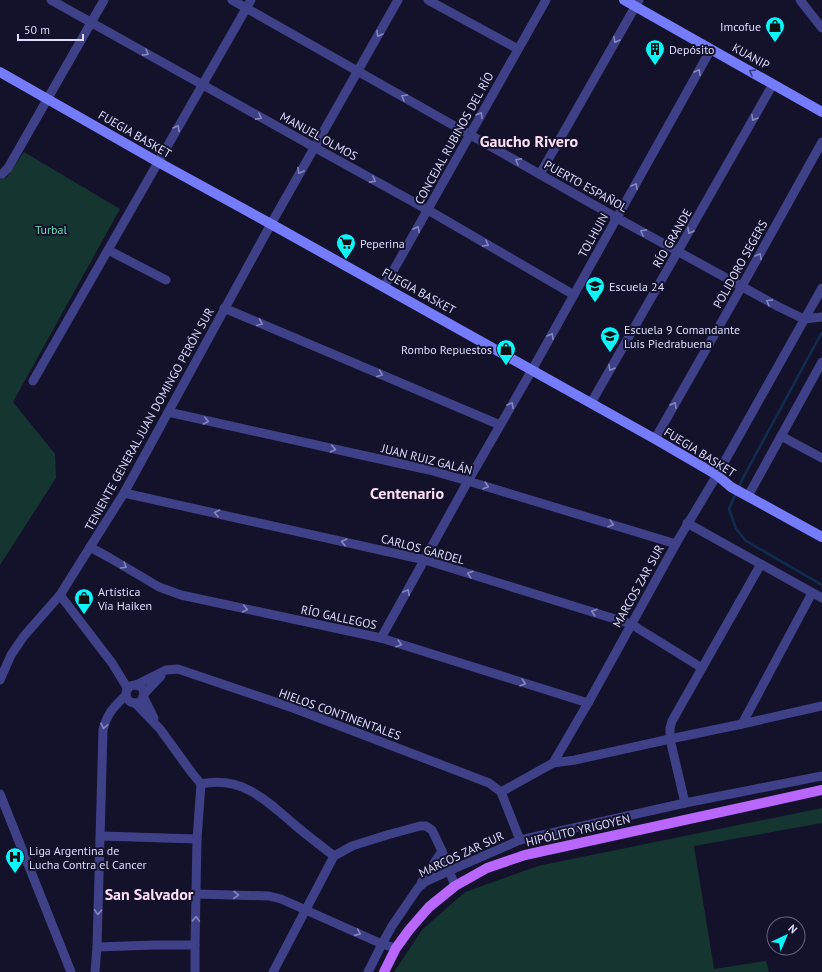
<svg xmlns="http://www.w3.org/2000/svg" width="822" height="972" font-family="'PT Sans',sans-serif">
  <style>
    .green { fill: #153531 }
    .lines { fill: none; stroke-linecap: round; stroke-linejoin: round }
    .stream { stroke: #102d50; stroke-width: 2.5 }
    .street { stroke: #3e4188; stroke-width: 9 }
    .secondary { stroke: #757cfc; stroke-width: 10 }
    .primary { stroke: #b866fc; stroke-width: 10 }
    .oneway { stroke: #8687bd }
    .oneway2 { stroke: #3b3c7f }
    .labels { text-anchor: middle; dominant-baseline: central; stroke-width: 4; stroke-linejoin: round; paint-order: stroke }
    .poi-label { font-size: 12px; fill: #dddcfe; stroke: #14122b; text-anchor: start }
    .street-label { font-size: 12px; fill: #dddcfe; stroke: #14122b }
    .park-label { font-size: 12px; fill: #68dfb7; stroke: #14122b }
    .district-label { font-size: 16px; font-weight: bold; fill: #fedef5; stroke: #14122b }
  </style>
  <rect width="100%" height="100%" fill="#14122b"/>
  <g class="green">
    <polygon points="24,152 120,209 13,402 55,454 56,478 0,565 0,179 7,177"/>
    <polygon points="822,808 822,823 694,846 714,969 766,961 769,972 394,972 422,930 465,892 538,866"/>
  </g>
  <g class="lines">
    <g class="stream">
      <polyline points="738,489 744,476 822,332"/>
      <polyline points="736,493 729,509 736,529 746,541 822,585"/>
    </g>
    <g class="street">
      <polyline points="51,0 314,147 428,210 574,295"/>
      <polyline points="232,0 617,218 779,307 804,319 822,317"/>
      <polyline points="428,0 518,49"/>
      <polyline points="800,0 822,28"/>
      <polyline points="0,174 2,174 8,168 104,0"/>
      <polyline points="540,174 639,0"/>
      <polyline points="108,250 166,280"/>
      <polyline points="384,287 546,0"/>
      <polyline points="224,308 500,425"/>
      <polyline points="33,381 251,0"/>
      <polyline points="591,403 678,251 773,84"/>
      <polyline points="168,412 429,470 468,481 676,544"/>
      <polyline points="781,436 822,458"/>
      <polyline points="655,439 742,286 822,142"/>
      <polyline points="124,493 425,560 631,624 702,668"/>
      <polyline points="748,496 822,362"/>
      <polyline points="687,523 822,598"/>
      <polyline points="90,547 110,558 159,587 181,595 381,638 588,703"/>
      <polyline points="60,595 112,663 128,689"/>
      <polyline points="381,638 468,481 532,370 711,49"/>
      <polyline points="0,680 11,655 24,636 60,595 124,493 271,224 398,0"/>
      <polyline points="136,685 166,670 178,669 293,708 489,783 501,792"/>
      <circle cx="135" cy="694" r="9"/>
      <polyline points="144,694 161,676"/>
      <polyline points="143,696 154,718"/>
      <path d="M 135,703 L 160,729 L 192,773 L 201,784 C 242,775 267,801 296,826 C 308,836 321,846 334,856"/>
      <polyline points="742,724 812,593"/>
      <polyline points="553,763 575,760 670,739 742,724 822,706"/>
      <polyline points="501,792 553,763 588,703 678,540 717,475 822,288"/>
      <polyline points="501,792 520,840"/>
      <polyline points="0,794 71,972"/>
      <polyline points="685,803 670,739 670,728 672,721 761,564"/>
      <polyline points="101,836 197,839"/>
      <polyline points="421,883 442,851"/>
      <polyline points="197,894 269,896 281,899 382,944 396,948"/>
      <polyline points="97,947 155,945 195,945"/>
      <path d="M 95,972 L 97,947 L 103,730 C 107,713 114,707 126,695"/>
      <polyline points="195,972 195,945 197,839 201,784"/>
      <polyline points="273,972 334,856 352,846 387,835 420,826 426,826 432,830 442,851 455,886"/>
      <polyline points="368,972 382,944 392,926 418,888 425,882 449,871 520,840 685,803 822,776"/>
    </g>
    <g class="secondary">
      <polyline points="624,0 822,112"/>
      <polyline points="0,72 158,162 271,224 655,439 717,475 731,487 822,537"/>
    </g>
    <polyline class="primary" points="384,972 396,948 409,930 429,907 455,886 487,868 525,855 822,790"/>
  </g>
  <defs><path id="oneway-chevron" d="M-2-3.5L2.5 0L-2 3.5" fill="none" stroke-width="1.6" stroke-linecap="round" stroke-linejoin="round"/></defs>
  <g class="oneway">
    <use href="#oneway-chevron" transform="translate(379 34) rotate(120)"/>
    <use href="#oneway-chevron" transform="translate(616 40) rotate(120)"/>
    <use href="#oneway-chevron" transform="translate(146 53) rotate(29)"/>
    <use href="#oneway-chevron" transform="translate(698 72) rotate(-61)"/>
    <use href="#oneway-chevron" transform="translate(404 97) rotate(-150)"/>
    <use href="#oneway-chevron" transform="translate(480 115) rotate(-60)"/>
    <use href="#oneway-chevron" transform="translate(259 117) rotate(29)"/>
    <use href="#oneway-chevron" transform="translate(754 118) rotate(119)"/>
    <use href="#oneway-chevron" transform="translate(177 128) rotate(-61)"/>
    <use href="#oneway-chevron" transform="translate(518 161) rotate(-151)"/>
    <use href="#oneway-chevron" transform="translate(300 171) rotate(119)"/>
    <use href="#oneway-chevron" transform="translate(373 180) rotate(29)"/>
    <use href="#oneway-chevron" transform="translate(635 186) rotate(-61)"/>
    <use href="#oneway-chevron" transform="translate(417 229) rotate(-61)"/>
    <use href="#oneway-chevron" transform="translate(690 231) rotate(119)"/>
    <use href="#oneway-chevron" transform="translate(643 232) rotate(-151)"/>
    <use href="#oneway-chevron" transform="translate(486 244) rotate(30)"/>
    <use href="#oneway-chevron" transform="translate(759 256) rotate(-61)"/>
    <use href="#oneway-chevron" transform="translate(769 302) rotate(-151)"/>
    <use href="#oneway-chevron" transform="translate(260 323) rotate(23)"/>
    <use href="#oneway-chevron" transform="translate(551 336) rotate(-61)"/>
    <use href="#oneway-chevron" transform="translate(611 368) rotate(120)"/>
    <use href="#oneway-chevron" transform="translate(380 374) rotate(23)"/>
    <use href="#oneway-chevron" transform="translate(511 405) rotate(-60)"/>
    <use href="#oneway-chevron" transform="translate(674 405) rotate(-60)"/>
    <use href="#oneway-chevron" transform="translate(206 421) rotate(13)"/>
    <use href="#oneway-chevron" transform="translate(333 449) rotate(13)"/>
    <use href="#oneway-chevron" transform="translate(486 486) rotate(17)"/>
    <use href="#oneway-chevron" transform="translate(217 513) rotate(-167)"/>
    <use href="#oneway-chevron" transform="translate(611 524) rotate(17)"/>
    <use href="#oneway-chevron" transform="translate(344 542) rotate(-167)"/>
    <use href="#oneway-chevron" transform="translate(124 566) rotate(31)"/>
    <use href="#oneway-chevron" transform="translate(470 574) rotate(-163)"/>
    <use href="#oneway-chevron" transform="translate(407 592) rotate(-61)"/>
    <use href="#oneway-chevron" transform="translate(245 609) rotate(12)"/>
    <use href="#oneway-chevron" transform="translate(594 612) rotate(-163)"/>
    <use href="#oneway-chevron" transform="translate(399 644) rotate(17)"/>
    <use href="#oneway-chevron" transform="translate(523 683) rotate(17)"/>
    <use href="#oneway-chevron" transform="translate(104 726) rotate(102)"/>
    <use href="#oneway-chevron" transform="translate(236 895) rotate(2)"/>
    <use href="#oneway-chevron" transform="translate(98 912) rotate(92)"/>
    <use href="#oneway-chevron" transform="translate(196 919) rotate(-88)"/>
    <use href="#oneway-chevron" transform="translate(358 933) rotate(24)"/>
  </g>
  <use class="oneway2" href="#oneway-chevron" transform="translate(752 72) rotate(-151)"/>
  <defs>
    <symbol id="shop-pin" viewBox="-11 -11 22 30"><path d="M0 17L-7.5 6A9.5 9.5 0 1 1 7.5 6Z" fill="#0cf5fa" stroke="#14122b"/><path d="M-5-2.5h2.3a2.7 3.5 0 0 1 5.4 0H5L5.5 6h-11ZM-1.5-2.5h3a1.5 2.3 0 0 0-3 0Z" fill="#111"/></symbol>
    <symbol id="building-pin" viewBox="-11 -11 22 30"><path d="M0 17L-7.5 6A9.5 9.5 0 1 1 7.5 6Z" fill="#0cf5fa" stroke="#14122b"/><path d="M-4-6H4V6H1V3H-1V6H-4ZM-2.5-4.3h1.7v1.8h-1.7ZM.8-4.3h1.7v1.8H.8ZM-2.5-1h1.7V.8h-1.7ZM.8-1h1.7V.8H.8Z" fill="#111"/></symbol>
    <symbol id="supermarket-pin" viewBox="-11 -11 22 30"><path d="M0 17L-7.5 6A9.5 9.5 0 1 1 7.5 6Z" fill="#0cf5fa" stroke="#14122b"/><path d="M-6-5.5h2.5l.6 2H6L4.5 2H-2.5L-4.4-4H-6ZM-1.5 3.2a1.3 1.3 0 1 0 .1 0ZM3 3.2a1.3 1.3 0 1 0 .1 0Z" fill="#111"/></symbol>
    <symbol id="school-pin" viewBox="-11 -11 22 30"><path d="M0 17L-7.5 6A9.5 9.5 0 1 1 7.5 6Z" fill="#0cf5fa" stroke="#14122b"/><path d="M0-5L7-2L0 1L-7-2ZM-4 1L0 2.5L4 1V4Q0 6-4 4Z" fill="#111"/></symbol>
    <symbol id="hospital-pin" viewBox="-11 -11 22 30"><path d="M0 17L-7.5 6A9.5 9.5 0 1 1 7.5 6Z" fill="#0cf5fa" stroke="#14122b"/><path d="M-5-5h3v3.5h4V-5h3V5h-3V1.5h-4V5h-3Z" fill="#111"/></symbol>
  </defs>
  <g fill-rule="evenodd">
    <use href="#shop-pin" x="764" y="15" width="22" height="30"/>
    <use href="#building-pin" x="644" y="38" width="22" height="30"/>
    <use href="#supermarket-pin" x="335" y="232" width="22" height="30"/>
    <use href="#school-pin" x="584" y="275" width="22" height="30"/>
    <use href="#school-pin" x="599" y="325" width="22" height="30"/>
    <use href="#shop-pin" x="495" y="338" width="22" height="30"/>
    <use href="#shop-pin" x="73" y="587" width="22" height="30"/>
    <use href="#hospital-pin" x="4" y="846" width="22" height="30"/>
  </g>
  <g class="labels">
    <g class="poi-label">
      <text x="761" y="26" text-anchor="end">Imcofue</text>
      <text x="669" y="49">Depósito</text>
      <text x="360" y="243">Peperina</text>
      <text x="609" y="286">Escuela 24</text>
      <text x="624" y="329">Escuela 9 Comandante<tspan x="624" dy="14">Luis Piedrabuena</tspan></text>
      <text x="492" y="349" text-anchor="end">Rombo Repuestos</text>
      <text x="98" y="591">Artística<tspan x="98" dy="14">Vía Haiken</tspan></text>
      <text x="29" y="850">Liga Argentina de<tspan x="29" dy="14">Lucha Contra el Cancer</tspan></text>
    </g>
    <g class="street-label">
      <text transform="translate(751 56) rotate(29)">KUANIP</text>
      <text transform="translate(135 134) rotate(30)">FUEGIA BASKET</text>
      <text transform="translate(319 136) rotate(29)">MANUEL OLMOS</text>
      <text transform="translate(454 138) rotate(-61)">CONCEJAL RUBINOS DEL RÍO</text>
      <text transform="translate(586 186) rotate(29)">PUERTO ESPAÑOL</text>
      <text transform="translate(593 235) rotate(-61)">TOLHUIN</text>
      <text transform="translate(672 238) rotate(-60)">RÍO GRANDE</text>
      <text transform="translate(740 264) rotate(-61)">POLIDORO SEGERS</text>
      <text transform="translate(419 291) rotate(29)">FUEGIA BASKET</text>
      <text transform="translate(149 419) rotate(-61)">TENIENTE GENERAL JUAN DOMINGO PERÓN SUR</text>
      <text transform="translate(700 452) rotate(32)">FUEGIA BASKET</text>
      <text transform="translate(427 459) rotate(14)">JUAN RUIZ GALÁN</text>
      <text transform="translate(423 549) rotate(15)">CARLOS GARDEL</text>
      <text transform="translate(638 586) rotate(-61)">MARCOS ZAR SUR</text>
      <text transform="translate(339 617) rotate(12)">RÍO GALLEGOS</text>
      <text transform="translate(340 714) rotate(20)">HIELOS CONTINENTALES</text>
      <text transform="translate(578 830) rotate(-13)">HIPÓLITO YRIGOYEN</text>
      <text transform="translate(461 854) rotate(-25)">MARCOS ZAR SUR</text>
    </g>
    <g class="park-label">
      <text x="51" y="229">Turbal</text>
    </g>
    <g class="district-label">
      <text x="529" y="141">Gaucho Rivero</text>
      <text x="407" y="493">Centenario</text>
      <text x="149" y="894">San Salvador</text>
    </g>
  </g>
  <g transform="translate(786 936) rotate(44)"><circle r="19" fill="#14122b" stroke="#64637f"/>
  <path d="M0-3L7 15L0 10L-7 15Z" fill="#0cf5fa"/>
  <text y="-6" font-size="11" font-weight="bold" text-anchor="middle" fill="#dddcfe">N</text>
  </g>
  <path d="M18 34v6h65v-6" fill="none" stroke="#dddcfe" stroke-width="2"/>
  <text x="24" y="34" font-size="12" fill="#dddcfe" stroke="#14122b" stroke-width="3" paint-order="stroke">50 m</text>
</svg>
